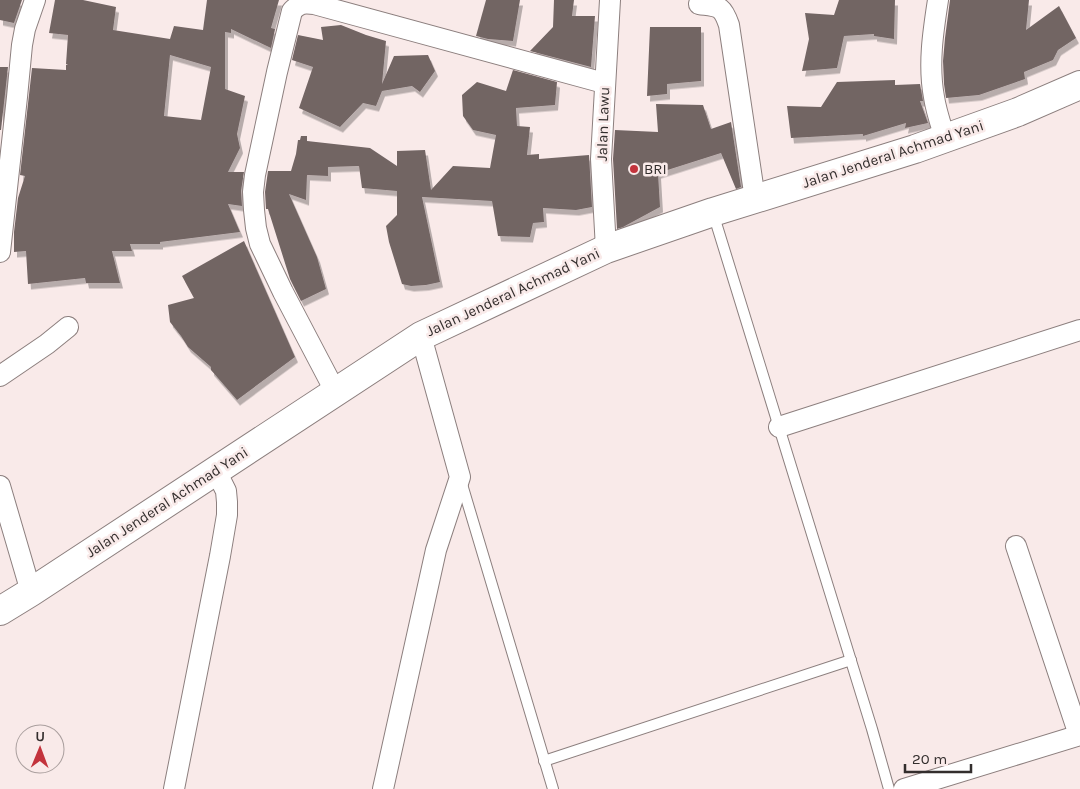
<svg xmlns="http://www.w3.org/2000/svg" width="1080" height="789" font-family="Karla,sans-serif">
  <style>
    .building { fill: #726564; fill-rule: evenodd; filter: url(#shadow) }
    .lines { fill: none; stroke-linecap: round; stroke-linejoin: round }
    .service-casing { stroke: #8c7f7e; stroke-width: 12 }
    .minor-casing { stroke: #8c7f7e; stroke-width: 22 }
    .secondary-casing { stroke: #8c7f7e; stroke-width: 30 }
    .service { stroke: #fff; stroke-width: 10 }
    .minor { stroke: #fff; stroke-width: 20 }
    .secondary { stroke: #fff; stroke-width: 28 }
    .poi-dot { fill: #c3333c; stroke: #f9eae9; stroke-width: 2 }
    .labels { text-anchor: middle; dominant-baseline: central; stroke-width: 5; stroke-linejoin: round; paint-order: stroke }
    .street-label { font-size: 15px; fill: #332e2d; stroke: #f9eae9 }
    .poi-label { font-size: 15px; fill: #332e2d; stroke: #f9eae9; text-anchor: start }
  </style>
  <defs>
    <filter id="shadow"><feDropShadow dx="3" dy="5.5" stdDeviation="0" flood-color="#0004"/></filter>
  </defs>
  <rect width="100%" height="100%" fill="#f9eae9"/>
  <g class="building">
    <polygon points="0,0 22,0 14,23 0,20"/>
    <path d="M 55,0 L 83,0 L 116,7 L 113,30 L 170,39 L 174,26 L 203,30 L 207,0 L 279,0 L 271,28 L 275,29 L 271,48 L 231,29 L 231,33 L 225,32 L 225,89 L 245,96 L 237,134 L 240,148 L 228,172 L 244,172 L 241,191 L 242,206 L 228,204 L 240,232 L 160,242 L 160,244 L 130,244 L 132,251 L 112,251 L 120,283 L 86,283 L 85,278 L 28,284 L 26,251 L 14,252 L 14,232 L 18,198 L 25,176 L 20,175 L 32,68 L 66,70 L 66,65 L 68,65 L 66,64 L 68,35 L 49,33 ZM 170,55 L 211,67 L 201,120 L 164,116 Z"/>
    <polygon points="486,0 520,0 513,41 488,39 476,36"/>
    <polygon points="554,0 574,0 572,16 595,16 591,67 530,51 553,27"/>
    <polygon points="839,0 895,0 894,39 874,36 874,34 844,36 837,68 802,71 809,39 805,13 834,15"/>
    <polygon points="950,0 1029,0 1026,30 1059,6 1076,38 1058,50 1053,60 1024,72 1025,79 979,95 946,98 944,84 943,61 945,38"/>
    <polygon points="341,25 366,35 386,41 382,84 394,56 428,55 435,71 420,92 412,86 382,91 376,106 363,103 340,127 299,108 313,67 292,60 298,35 323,40 321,27"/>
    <polygon points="650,27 701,27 701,81 667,84 667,94 647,96"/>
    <polygon points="0,67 8,67 1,130 0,130"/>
    <polygon points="513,70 557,82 555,105 516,108 517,126 530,127 527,155 539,154 539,159 589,155 592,207 576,210 543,208 544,222 533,223 530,237 498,236 492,201 422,197 440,282 426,285 411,286 402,284 389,242 386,226 397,215 397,191 362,188 359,166 328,167 328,176 307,175 306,200 289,194 317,257 326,289 301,301 290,279 268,209 266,209 265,192 268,171 291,171 296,154 298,140 300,140 301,136 307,136 307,141 370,148 397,166 397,151 425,150 431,190 453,166 490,168 496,135 473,130 463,116 462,95 477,82 506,91"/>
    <polygon points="895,80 895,85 920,84 923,101 920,101 928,123 905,128 906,123 863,136 863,134 791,138 787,106 821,107 837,82"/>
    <polygon points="656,104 703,105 711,129 731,122 741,187 736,189 721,153 658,173 660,207 623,227 617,229 613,159 615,130 658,132"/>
    <polygon points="244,241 295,357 237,400 211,370 211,367 188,347 181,336 170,322 168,305 194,298 182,276"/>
  </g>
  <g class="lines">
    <defs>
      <g id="service">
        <polyline points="713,213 872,729 889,789"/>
        <polyline points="461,481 553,789"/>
        <polyline points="544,761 851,660"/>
      </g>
      <g id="minor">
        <path d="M 938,0 C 933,32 928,65 934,97 C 936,111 941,125 945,138"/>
        <path d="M 699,4 C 719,7 722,5 729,25 L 755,199"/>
        <polyline points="606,249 601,159 610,0"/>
        <polyline points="0,252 17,97 22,45 25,29 35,0"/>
        <polyline points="0,376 47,344 68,327"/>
        <path d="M 335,391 L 283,292 L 260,244 L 256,228 L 254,210 L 253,192 L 255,175 L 277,72 L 292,11 C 300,3 303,3 314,4 L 604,83"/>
        <polyline points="779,427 1080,330"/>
        <polyline points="0,486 31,592"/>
        <polyline points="1016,546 1079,735"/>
        <polyline points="174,789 220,556 227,515 227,502 226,491 216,471"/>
        <polyline points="383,789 436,550 460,477 421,336"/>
        <polyline points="904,789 1080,735"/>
      </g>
      <polyline id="secondary" points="0,611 31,592 421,336 606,249 713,212 915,149 1018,112 1080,85"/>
    </defs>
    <use href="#service" class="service-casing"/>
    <use href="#minor" class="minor-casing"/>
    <use href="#secondary" class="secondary-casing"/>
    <use href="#service" class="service"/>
    <use href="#minor" class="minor"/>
    <use href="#secondary" class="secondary"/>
  </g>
  <circle class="poi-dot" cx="634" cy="169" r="5"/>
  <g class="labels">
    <g class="street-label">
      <text transform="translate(603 124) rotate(-88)">Jalan Lawu</text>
      <text transform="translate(893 154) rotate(-18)">Jalan Jenderal Achmad Yani</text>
      <text transform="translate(513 292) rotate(-25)">Jalan Jenderal Achmad Yani</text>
      <text transform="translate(167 502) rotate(-33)">Jalan Jenderal Achmad Yani</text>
    </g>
    <g class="poi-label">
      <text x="644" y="169">BRI</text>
    </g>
  </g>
  <g transform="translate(40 749) rotate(1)"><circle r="24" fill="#f9eae9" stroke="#aa9f9e"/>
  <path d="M0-4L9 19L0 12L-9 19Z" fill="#c3333c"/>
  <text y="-8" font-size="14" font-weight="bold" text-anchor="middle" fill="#332e2d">U</text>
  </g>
  <path d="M905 764v8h66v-8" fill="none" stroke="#332e2d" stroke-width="2.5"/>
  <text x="912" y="764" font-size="15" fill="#332e2d" stroke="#f9eae9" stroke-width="4" paint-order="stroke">20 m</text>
</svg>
